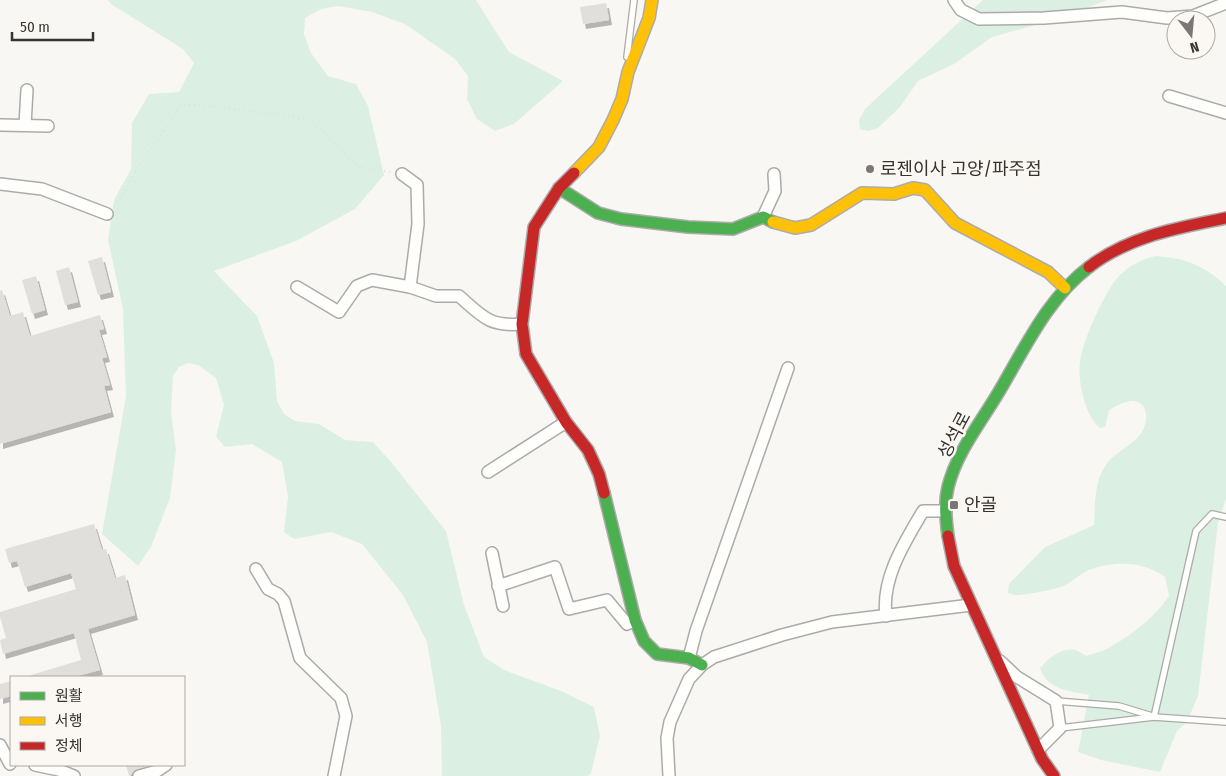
<svg xmlns="http://www.w3.org/2000/svg" width="1226" height="776" font-family="'Fira Sans Condensed','Noto Sans KR',sans-serif">
  <style>
    .green { fill: #dbf0e2 }
    .building { fill: #e0dfdc; filter: url(#shadow) }
    .lines { fill: none; stroke-linecap: round; stroke-linejoin: round }
    .lane-casing { stroke: #acaba9; stroke-width: 8 }
    .street-casing { stroke: #acaba9; stroke-width: 14 }
    .fast-casing { stroke: #acaba9; stroke-width: 14 }
    .slow-casing { stroke: #acaba9; stroke-width: 14 }
    .jam-casing { stroke: #acaba9; stroke-width: 14 }
    .path { stroke: #e0e0df; stroke-width: 2; stroke-dasharray: 1 4; stroke-linecap: butt }
    .lane { stroke: #fefefd; stroke-width: 5.5 }
    .street { stroke: #fefefd; stroke-width: 11 }
    .fast { stroke: #4caf50; stroke-width: 11 }
    .slow { stroke: #ffc107; stroke-width: 11 }
    .jam { stroke: #c62828; stroke-width: 11 }
    .poi-dot { fill: #7a7877; stroke: #fbf7f2; stroke-width: 2 }
    .labels { text-anchor: middle; dominant-baseline: central; stroke-width: 5; stroke-linejoin: round; paint-order: stroke }
    .poi-label { font-size: 18px; fill: #363433; stroke: #fbf7f2; text-anchor: start }
    .street-label { font-size: 18px; fill: #363433; stroke: #fbf7f2 }
  </style>
  <defs>
    <filter id="shadow"><feDropShadow dx="3" dy="5" stdDeviation="0" flood-color="#0004"/></filter>
  </defs>
  <rect width="100%" height="100%" fill="#f9f7f4"/>
  <g class="green">
    <polygon points="108,0 476,0 509,52 563,81 514,124 495,131 477,119 467,99 468,76 455,59 405,24 372,12 338,6 321,9 305,18 304,34 311,53 328,76 356,84 368,106 384,175 355,209 296,241 214,271 257,316 274,363 277,401 284,414 295,421 319,424 345,440 373,442 391,462 446,531 464,605 484,657 504,670 561,691 594,707 600,736 591,773 588,776 442,776 441,726 427,642 403,595 362,544 331,532 294,539 284,532 288,497 282,462 252,444 225,447 216,437 224,405 216,378 198,365 188,363 179,367 173,376 171,412 176,450 170,498 151,547 138,566 102,534 126,396 123,309 108,240 114,200 131,169 132,123 149,94 179,92 194,63 183,49 111,4"/>
    <polygon points="983,0 1108,0 1050,21 992,37 954,64 918,81 900,107 878,128 868,131 860,129 859,120 865,109"/>
    <path d="M 1156,256 C 1184,258 1205,265 1226,286 L 1226,499 L 1218,523 L 1198,696 L 1187,722 L 1177,731 L 1160,772 L 1101,760 L 1078,752 L 1089,695 C 1070,691 1047,690 1040,668 C 1048,659 1061,647 1075,650 C 1079,651 1083,654 1086,656 C 1095,653 1105,651 1112,646 C 1134,633 1155,617 1169,596 L 1165,577 C 1144,561 1111,560 1087,571 C 1078,575 1070,584 1061,587 C 1052,590 1043,591 1034,593 C 1024,594 1017,597 1008,593 L 1009,584 L 1045,547 L 1094,525 C 1095,506 1094,483 1105,466 C 1114,452 1133,446 1142,432 C 1148,422 1149,403 1134,401 C 1126,400 1116,406 1109,410 L 1105,427 L 1100,428 C 1084,415 1076,376 1081,356 C 1085,336 1105,291 1119,276 C 1129,266 1141,259 1156,256 Z"/>
  </g>
  <g class="building">
    <polygon points="606,3 609,20 583,24 580,7"/>
    <polygon points="102,257 111,292 98,295 88,261"/>
    <polygon points="69,267 78,302 65,305 56,271"/>
    <polygon points="36,276 45,310 32,314 22,280"/>
    <polygon points="2,290 10,316 23,312 30,336 100,315 104,329 99,330 107,357 102,358 110,385 104,386 111,412 0,444 0,291"/>
    <polygon points="94,524 102,550 106,549 115,578 125,575 135,615 88,629 100,670 73,677 31,677 31,675 81,660 74,633 3,654 0,640 6,638 0,617 0,612 76,589 71,573 25,587 17,561 9,563 5,549"/>
    <polygon points="11,681 11,696 0,699 0,684"/>
    <polygon points="126,765 151,765 137,769 129,776"/>
  </g>
  <g class="lines">
    <defs>
      <g id="lane">
        <polyline points="627,57 634,0"/>
        <polyline points="1056,701 1119,706 1152,716"/>
        <polyline points="1154,717 1196,531 1212,514 1226,517"/>
        <polyline points="1060,728 1154,717 1226,722"/>
      </g>
      <g id="street">
        <polyline points="954,0 961,10 979,19 1044,18 1122,12 1167,18 1193,16 1226,3"/>
        <polyline points="1169,96 1226,113"/>
        <polyline points="0,125 48,126"/>
        <polyline points="25,125 27,90"/>
        <polyline points="402,174 417,185 418,224 410,287"/>
        <polyline points="0,184 42,189 107,214"/>
        <polyline points="763,217 775,191 774,174"/>
        <path d="M 297,287 L 339,312 L 357,286 L 372,280 L 410,287 L 436,296 L 459,296 C 482,316 489,327 522,324"/>
        <polyline points="488,472 566,422"/>
        <polyline points="492,553 503,606"/>
        <polyline points="256,569 268,589 278,594 284,601 300,658 341,698 346,716 334,776"/>
        <polyline points="498,586 555,567 569,609 607,600 627,624 635,620"/>
        <path d="M 886,616 C 881,578 905,542 923,511 L 946,511"/>
        <polyline points="689,658 696,631 788,368"/>
        <polyline points="1000,661 1017,677 1056,701 1060,728 1038,750"/>
        <polyline points="0,745 10,764"/>
        <polyline points="35,765 59,770 74,776"/>
        <polyline points="139,776 157,771 166,765"/>
        <polyline points="669,776 667,738 670,722 689,679 702,665 714,657 782,635 832,622 971,605"/>
      </g>
      <g id="fast">
        <polyline points="559,188 598,213 621,219 688,227 733,229 763,217 773,222"/>
        <polyline points="604,493 635,620 644,641 657,654 689,658 702,665"/>
        <path d="M 948,536 C 946,520 944,503 948,487 C 957,451 982,421 1000,390 C 1026,346 1048,298 1089,267"/>
      </g>
      <g id="slow">
        <polyline points="574,173 599,147 613,120 622,99 628,72 649,18 652,0"/>
        <polyline points="773,222 795,228 811,225 862,193 894,194 913,188 925,190 955,223 1048,272 1065,288"/>
      </g>
      <g id="jam">
        <polyline points="574,173 559,188 534,227 522,324 526,354 566,422 588,450 599,474 604,493"/>
        <path d="M 1089,267 C 1129,236 1178,228 1226,218"/>
        <polyline points="948,536 954,566 1042,759 1054,776"/>
      </g>
    </defs>
    <use href="#lane" class="lane-casing"/>
    <use href="#street" class="street-casing"/>
    <use href="#fast" class="fast-casing"/>
    <use href="#slow" class="slow-casing"/>
    <use href="#jam" class="jam-casing"/>
    <path class="path" d="M 114,207 C 122,198 126,188 132,177 C 147,153 165,130 180,106 L 190,104 L 276,114 L 309,120 L 322,131 L 346,155 L 362,168 L 391,172"/>
    <use href="#lane" class="lane"/>
    <use href="#street" class="street"/>
    <use href="#fast" class="fast"/>
    <use href="#slow" class="slow"/>
    <use href="#jam" class="jam"/>
  </g>
  <g class="poi-dot">
    <circle cx="870" cy="169" r="5"/>
    <rect x="949" y="500" width="10" height="10" rx="2.5"/>
  </g>
  <g class="labels">
    <g class="poi-label">
      <text x="880" y="169">로젠이사 고양/파주점</text>
      <text x="964" y="505">안골</text>
    </g>
    <g class="street-label">
      <text transform="translate(954 435) rotate(-62)">성석로</text>
    </g>
  </g>
  <rect x="10" y="676" width="175" height="90" fill="#fbf7f2" stroke="#aca9a6"/>
  <rect x="20" y="692" width="25" height="8" fill="#4caf50" stroke="#aca9a6"/>
  <text x="55" y="701" font-size="15" fill="#363433">원활</text>
  <rect x="20" y="717" width="25" height="8" fill="#ffc107" stroke="#aca9a6"/>
  <text x="55" y="726" font-size="15" fill="#363433">서행</text>
  <rect x="20" y="742" width="25" height="8" fill="#c62828" stroke="#aca9a6"/>
  <text x="55" y="751" font-size="15" fill="#363433">정체</text>
  <g transform="translate(1191 35) rotate(164)"><circle r="24" fill="#fbf7f2" stroke="#aca9a6"/>
  <path d="M0-4L9 19L0 12L-9 19Z" fill="#7a7877"/>
  <text y="-8" font-size="14" font-weight="bold" text-anchor="middle" fill="#363433">N</text>
  </g>
  <path d="M12 32v8h81v-8" fill="none" stroke="#363433" stroke-width="2.5"/>
  <text x="20" y="32" font-size="15" fill="#363433" stroke="#fbf7f2" stroke-width="4" paint-order="stroke">50 m</text>
</svg>
